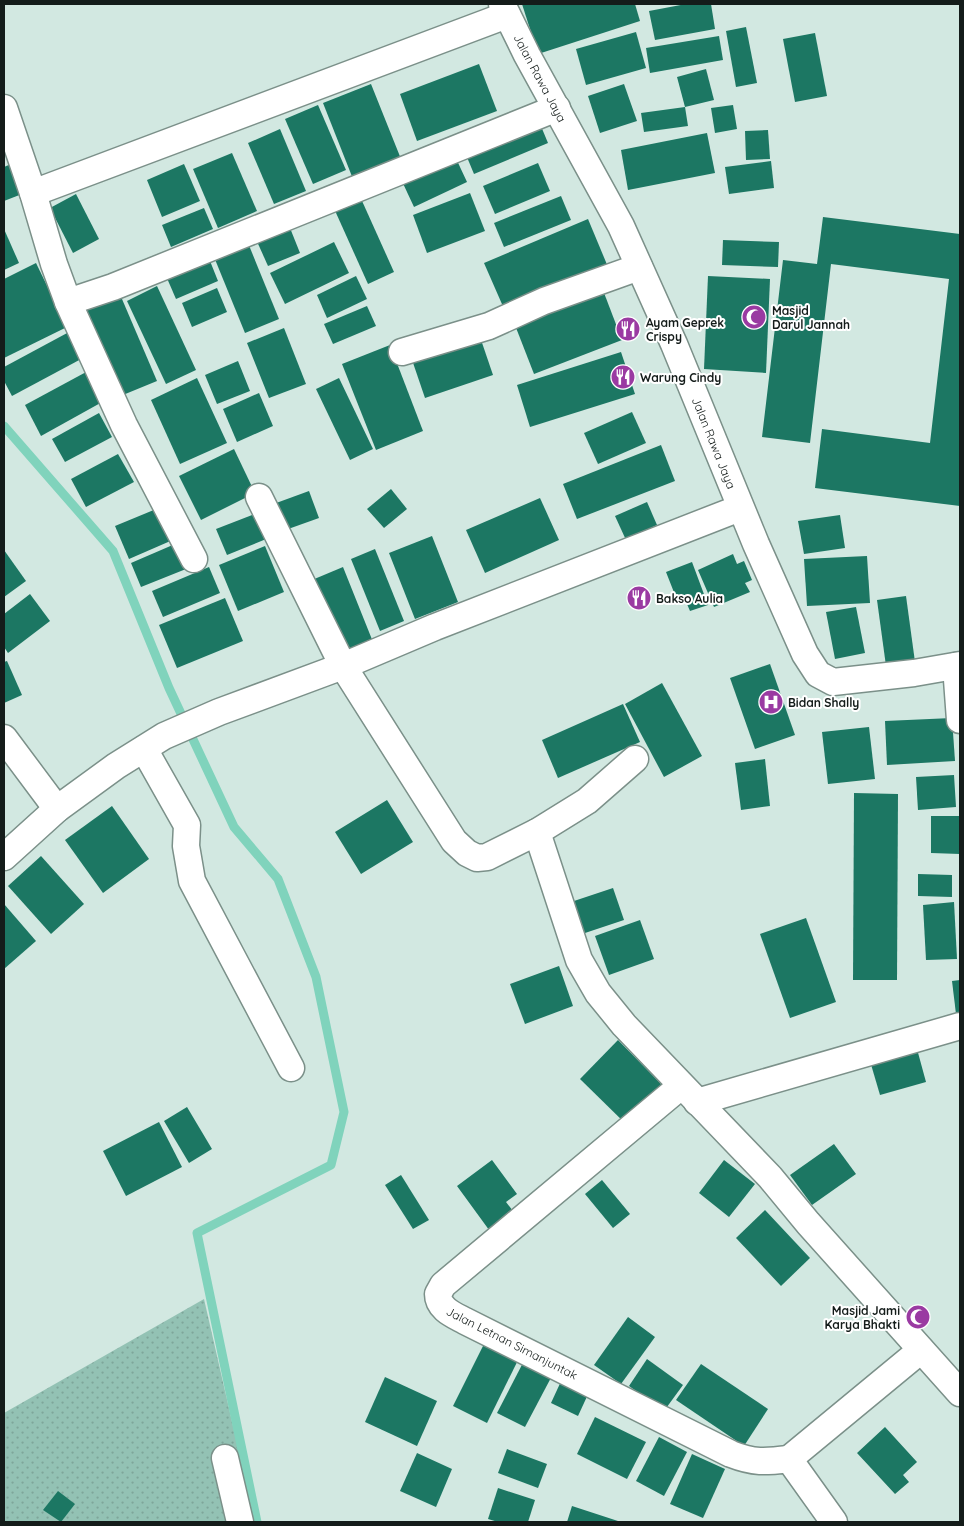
<svg xmlns="http://www.w3.org/2000/svg" width="964" height="1526" font-family="Quicksand,sans-serif">
  <style>
    .grass { fill: url(#grass-dots) }
    .lines { fill: none; stroke-linecap: round; stroke-linejoin: round }
    .stream { stroke: #80d3bc; stroke-width: 9 }
    .building { fill: #1c7763 }
    .street-casing { stroke: #7b9089; stroke-width: 29 }
    .street { stroke: #fff; stroke-width: 26 }
    .labels { text-anchor: middle; dominant-baseline: central; stroke-width: 4; stroke-linejoin: round; paint-order: stroke }
    .street-label { font-size: 12px; fill: #141c1a; stroke: #fff }
    .poi-label { font-size: 12px; font-weight: bold; fill: #141c1a; stroke: #fff; text-anchor: start }
  </style>
  <defs>
    <pattern id="grass-dots" width="8" height="8" patternUnits="userSpaceOnUse" patternTransform="scale(1.25)"><rect width="8" height="8" fill="#93c2b4"/><path d="M2 2h.1M6 6h.1" fill="none" stroke="#7ea69a" stroke-width="1.8" stroke-linecap="round"/></pattern>
  </defs>
  <rect width="100%" height="100%" fill="#d2e8e1"/>
  <polygon class="grass" points="204,1299 255,1522 4,1522 4,1413"/>
  <g class="lines">
    <polyline class="stream" points="4,426 113,551 169,688 234,827 278,879 316,977 344,1112 331,1165 197,1233 257,1522"/>
  </g>
  <g class="building">
    <polygon points="522,4 635,4 640,21 538,54"/>
    <polygon points="686,4 711,4 715,29 655,40 649,11"/>
    <polygon points="746,27 757,83 736,87 726,31"/>
    <polygon points="636,32 646,68 586,85 576,49"/>
    <polygon points="815,33 827,96 795,102 783,39"/>
    <polygon points="719,36 723,60 650,73 646,48"/>
    <polygon points="479,64 497,111 417,141 400,94"/>
    <polygon points="706,69 714,100 685,107 677,77"/>
    <polygon points="371,84 401,159 353,179 323,103"/>
    <polygon points="624,84 637,121 600,133 588,96"/>
    <polygon points="318,105 346,170 313,184 285,119"/>
    <polygon points="733,105 737,129 715,133 711,108"/>
    <polygon points="685,107 688,126 644,132 641,113"/>
    <polygon points="538,119 548,143 474,174 464,150"/>
    <polygon points="280,129 306,191 274,204 248,143"/>
    <polygon points="768,130 770,159 746,160 745,131"/>
    <polygon points="707,133 715,173 628,190 621,150"/>
    <polygon points="453,152 467,182 414,207 400,177"/>
    <polygon points="232,153 257,211 218,228 193,169"/>
    <polygon points="771,161 774,188 729,194 725,167"/>
    <polygon points="538,163 550,191 495,214 483,186"/>
    <polygon points="11,164 22,194 4,201 4,167"/>
    <polygon points="184,164 200,201 162,217 147,180"/>
    <polygon points="358,192 394,272 368,284 332,204"/>
    <polygon points="470,193 485,231 427,253 413,215"/>
    <polygon points="76,194 99,239 73,253 50,208"/>
    <polygon points="561,196 571,220 504,247 494,223"/>
    <polygon points="204,208 213,229 171,247 162,225"/>
    <polygon points="823,217 960,234 960,506 815,488 822,429 930,443 949,279 831,264 810,443 762,437 783,260 817,264"/>
    <polygon points="588,219 608,267 505,311 484,263"/>
    <polygon points="288,223 300,253 268,266 255,237"/>
    <polygon points="4,229 19,263 4,270"/>
    <polygon points="246,238 279,319 245,333 212,252"/>
    <polygon points="723,240 779,242 778,267 722,265"/>
    <polygon points="334,242 349,273 285,304 270,273"/>
    <polygon points="206,251 218,281 176,299 163,269"/>
    <polygon points="36,263 67,327 4,358 4,279"/>
    <polygon points="356,276 367,299 327,318 317,295"/>
    <polygon points="708,276 770,279 766,373 704,369"/>
    <polygon points="601,285 622,340 534,374 513,320"/>
    <polygon points="157,286 196,370 166,384 127,301"/>
    <polygon points="217,288 227,312 192,327 182,303"/>
    <polygon points="119,292 157,381 118,397 80,309"/>
    <polygon points="367,306 376,326 333,344 324,324"/>
    <polygon points="284,328 306,384 269,398 247,343"/>
    <polygon points="478,331 493,375 425,398 410,354"/>
    <polygon points="69,332 83,358 12,396 4,381 4,367"/>
    <polygon points="390,345 423,431 376,450 342,364"/>
    <polygon points="621,352 635,394 530,427 517,385"/>
    <polygon points="238,361 250,391 217,404 205,375"/>
    <polygon points="88,371 104,401 41,436 25,405"/>
    <polygon points="197,378 227,443 180,464 151,400"/>
    <polygon points="339,378 373,449 350,460 316,389"/>
    <polygon points="259,393 273,426 237,442 223,409"/>
    <polygon points="632,412 646,443 598,464 584,433"/>
    <polygon points="99,413 112,437 65,462 52,439"/>
    <polygon points="661,445 675,481 577,519 563,484"/>
    <polygon points="234,449 255,493 201,520 179,476"/>
    <polygon points="118,454 134,482 86,507 71,479"/>
    <polygon points="391,489 407,509 384,528 367,509"/>
    <polygon points="309,491 319,518 277,533 268,506"/>
    <polygon points="540,498 559,540 485,573 466,530"/>
    <polygon points="647,502 657,525 626,540 615,516"/>
    <polygon points="161,507 175,539 129,559 115,526"/>
    <polygon points="260,512 271,537 227,555 216,529"/>
    <polygon points="840,515 845,548 804,554 798,521"/>
    <polygon points="432,536 458,602 415,619 389,553"/>
    <polygon points="175,544 186,569 141,587 131,563"/>
    <polygon points="265,546 284,592 238,611 219,565"/>
    <polygon points="375,549 404,621 380,631 351,559"/>
    <polygon points="4,550 26,581 4,597"/>
    <polygon points="733,554 737,564 744,561 752,580 745,583 750,592 714,607 698,570"/>
    <polygon points="867,556 870,603 807,606 804,559"/>
    <polygon points="692,562 708,605 690,611 684,597 677,600 666,572"/>
    <polygon points="209,567 220,593 163,617 152,591"/>
    <polygon points="343,567 373,642 341,654 312,580"/>
    <polygon points="30,594 50,621 8,653 4,647 4,614"/>
    <polygon points="906,596 915,662 886,666 877,600"/>
    <polygon points="225,598 243,641 177,668 159,625"/>
    <polygon points="856,607 865,653 835,659 826,612"/>
    <polygon points="7,661 22,695 4,703 4,662"/>
    <polygon points="770,664 795,735 755,749 730,678"/>
    <polygon points="662,683 702,756 664,777 625,704"/>
    <polygon points="623,704 640,742 558,778 542,740"/>
    <polygon points="952,718 955,761 887,765 885,721"/>
    <polygon points="869,727 875,779 828,784 822,732"/>
    <polygon points="765,759 770,806 741,810 735,763"/>
    <polygon points="954,775 956,807 918,810 916,777"/>
    <polygon points="854,793 898,794 897,980 853,980"/>
    <polygon points="387,800 413,842 361,874 335,832"/>
    <polygon points="112,806 149,859 103,893 65,840"/>
    <polygon points="931,816 960,816 960,854 931,853"/>
    <polygon points="41,856 84,904 51,934 8,886"/>
    <polygon points="918,874 952,875 952,897 918,896"/>
    <polygon points="613,888 624,920 582,934 571,902"/>
    <polygon points="954,902 957,959 926,960 923,905"/>
    <polygon points="4,904 36,941 4,969"/>
    <polygon points="806,918 836,1002 790,1018 760,934"/>
    <polygon points="640,920 654,959 609,975 595,936"/>
    <polygon points="559,966 573,1006 525,1024 510,984"/>
    <polygon points="960,980 960,1013 956,1014 952,981"/>
    <polygon points="618,1040 667,1090 630,1128 580,1079"/>
    <polygon points="917,1049 926,1082 880,1095 870,1061"/>
    <polygon points="187,1107 212,1149 189,1163 164,1121"/>
    <polygon points="159,1122 182,1167 126,1196 103,1151"/>
    <polygon points="834,1144 856,1174 812,1205 790,1175"/>
    <polygon points="492,1160 517,1194 506,1202 516,1215 492,1234 457,1186"/>
    <polygon points="724,1160 755,1184 729,1217 699,1193"/>
    <polygon points="401,1175 429,1220 413,1229 385,1185"/>
    <polygon points="602,1180 630,1214 613,1228 585,1194"/>
    <polygon points="765,1210 810,1258 781,1286 736,1238"/>
    <polygon points="628,1317 655,1337 621,1384 594,1365"/>
    <polygon points="487,1338 521,1354 487,1423 453,1406"/>
    <polygon points="526,1357 554,1372 525,1427 497,1413"/>
    <polygon points="647,1359 683,1385 664,1411 629,1386"/>
    <polygon points="701,1364 768,1409 744,1446 676,1400"/>
    <polygon points="385,1377 437,1401 417,1446 365,1422"/>
    <polygon points="563,1377 590,1390 578,1416 551,1403"/>
    <polygon points="595,1417 646,1442 627,1479 577,1454"/>
    <polygon points="885,1427 917,1462 903,1475 909,1482 895,1494 857,1453"/>
    <polygon points="659,1437 687,1452 664,1496 636,1481"/>
    <polygon points="507,1449 547,1464 538,1488 498,1473"/>
    <polygon points="417,1453 452,1469 436,1507 400,1491"/>
    <polygon points="692,1454 725,1469 703,1518 670,1504"/>
    <polygon points="498,1488 535,1500 528,1522 498,1522 488,1519"/>
    <polygon points="58,1491 75,1504 61,1522 43,1510"/>
    <polygon points="572,1506 621,1522 567,1522"/>
  </g>
  <g class="lines">
    <defs>
      <g id="street">
        <polyline points="502,4 527,55 621,226 674,344 756,544 805,654 818,674 833,682 914,673 960,665"/>
        <polyline points="4,108 33,193 54,264 68,302 124,425 194,559"/>
        <polyline points="33,193 507,15"/>
        <polyline points="68,302 113,287 557,108"/>
        <polyline points="402,352 489,326 544,301 639,267"/>
        <polyline points="259,497 343,666 454,841 467,853 477,858 487,857 537,832 587,801 635,759"/>
        <polyline points="956,666 960,720"/>
        <polyline points="4,738 57,809"/>
        <polyline points="144,749 187,825 186,846 192,881 291,1068"/>
        <polyline points="537,832 579,960 598,993 624,1025 770,1177 808,1223 960,1393"/>
        <polyline points="4,857 57,809 116,766 164,736 219,712 343,666 435,627 740,508"/>
        <path d="M 681,1086 L 443,1285 L 438,1294 C 438,1309 454,1315 465,1321 L 731,1454 C 754,1463 765,1462 789,1459 L 834,1522"/>
        <polyline points="697,1102 960,1026"/>
        <polyline points="225,1458 240,1522"/>
        <polyline points="789,1459 921,1350"/>
      </g>
    </defs>
    <use href="#street" class="street-casing"/>
    <use href="#street" class="street"/>
  </g>
  <defs>
    <symbol id="mosque-disc" viewBox="-11 -11 22 22"><circle r="9.5" fill="#9a3aa2" stroke="#fff"/><path d="M3.5-4.9A6 6 0 1 0 3.5 4.9A5 5 0 1 1 3.5-4.9Z" fill="#fff"/></symbol>
    <symbol id="restaurant-disc" viewBox="-11 -11 22 22"><circle r="9.5" fill="#9a3aa2" stroke="#fff"/><path d="M-5-6h1v4h1v-4h1v4h1v-4h1v5L-1.5 .5V6h-2V.5L-5-1ZM5-6V6H3V1.5H1.5Q1.5-4 5-6Z" fill="#fff"/></symbol>
    <symbol id="hospital-disc" viewBox="-11 -11 22 22"><circle r="9.5" fill="#9a3aa2" stroke="#fff"/><path d="M-5-5h3v3.5h4V-5h3V5h-3V1.5h-4V5h-3Z" fill="#fff"/></symbol>
  </defs>
  <g fill-rule="evenodd">
    <use href="#mosque-disc" x="740" y="303" width="28" height="28"/>
    <use href="#restaurant-disc" x="614" y="315" width="28" height="28"/>
    <use href="#restaurant-disc" x="609" y="363" width="28" height="28"/>
    <use href="#restaurant-disc" x="625" y="584" width="28" height="28"/>
    <use href="#hospital-disc" x="757" y="688" width="28" height="28"/>
    <use href="#mosque-disc" x="904" y="1303" width="28" height="28"/>
  </g>
  <g class="labels">
    <g class="street-label">
      <text transform="translate(540 78) rotate(62)">Jalan Rawa Jaya</text>
      <text transform="translate(714 443) rotate(68)">Jalan Rawa Jaya</text>
      <text transform="translate(512 1343) rotate(27)">Jalan Letnan Simanjuntak</text>
    </g>
    <g class="poi-label">
      <text x="772" y="310">Masjid<tspan x="772" dy="14">Darul Jannah</tspan></text>
      <text x="646" y="322">Ayam Geprek<tspan x="646" dy="14">Crispy</tspan></text>
      <text x="640" y="377">Warung Cindy</text>
      <text x="656" y="598">Bakso Aulia</text>
      <text x="788" y="702">Bidan Shally</text>
      <text x="900" y="1310" text-anchor="end">Masjid Jami<tspan x="900" dy="14">Karya Bhakti</tspan></text>
    </g>
  </g>
  <rect width="964" height="1526" fill="none" stroke="#141c1a" stroke-width="10"/>
</svg>
